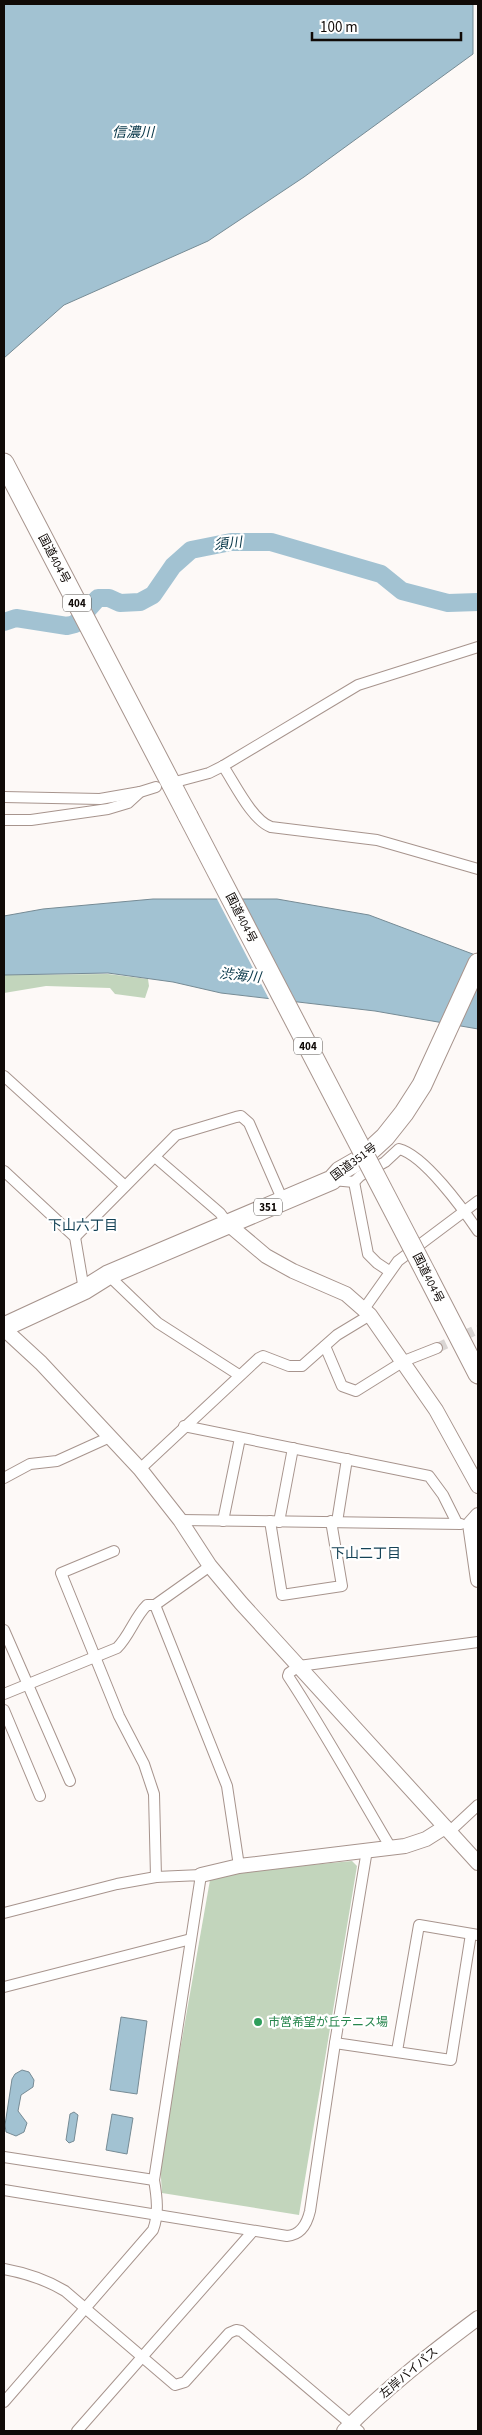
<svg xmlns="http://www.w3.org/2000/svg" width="482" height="2435" font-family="'Source Sans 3','Noto Sans JP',sans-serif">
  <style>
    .green { fill: #c2d5bc }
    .water { fill: #a2c2d2; stroke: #768b95 }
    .pier { fill: #fdf9f7 }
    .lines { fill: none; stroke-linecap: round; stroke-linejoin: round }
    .river { stroke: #a2c2d2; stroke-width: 18 }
    .street-tunnel { stroke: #d9d5d3; stroke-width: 10; stroke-dasharray: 10 5; stroke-linecap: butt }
    .street-casing { stroke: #a7948d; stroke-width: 12 }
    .secondary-casing { stroke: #a7948d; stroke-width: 16 }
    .highway-casing { stroke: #a7948d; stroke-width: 21 }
    .street { stroke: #fff; stroke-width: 10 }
    .secondary { stroke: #fff; stroke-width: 14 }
    .highway { stroke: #fff; stroke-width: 19 }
    .highway-bridge-casing { stroke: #a7948d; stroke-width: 21; stroke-linecap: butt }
    .highway-bridge { stroke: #fff; stroke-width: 19 }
    .leisure-dot { fill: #2e9e5b; stroke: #fff; stroke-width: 2 }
    .labels { text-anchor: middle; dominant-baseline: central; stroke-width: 4.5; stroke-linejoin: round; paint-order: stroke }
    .shield { fill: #fff; stroke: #585451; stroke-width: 1 }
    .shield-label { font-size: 11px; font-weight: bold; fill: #100a07 }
    .street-label { font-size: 12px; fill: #100a07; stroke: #fff }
    .leisure-label { font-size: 12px; fill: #27864d; stroke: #fff; text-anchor: start }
    .water-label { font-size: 14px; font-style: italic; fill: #053446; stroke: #fff }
    .neighbourhood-label { font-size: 14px; fill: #144256; stroke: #fff }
  </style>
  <rect width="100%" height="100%" fill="#fdf9f7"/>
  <g class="green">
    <polygon points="108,974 148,979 149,986 145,998 115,994 110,988 46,986 4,993 4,975"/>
    <polygon points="352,1861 357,1866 299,2215 162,2193 160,2164 210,1880 215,1874"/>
  </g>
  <g class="water">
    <polygon points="4,4 473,4 473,54 304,177 208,241 64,305 4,358"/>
    <polygon points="153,899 277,899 369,915 478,956 478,1029 375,1011 221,993 173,982 108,973 4,975 4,916 43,909"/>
    <polygon points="121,2017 147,2021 137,2094 110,2090"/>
    <polygon points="22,2070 29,2072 34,2080 33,2087 21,2095 18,2111 27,2123 24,2132 16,2136 6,2132 5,2125 12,2079 15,2074"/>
    <polygon points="74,2112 78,2115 74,2141 69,2143 66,2140 70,2114"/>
    <polygon points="112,2114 133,2118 127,2154 106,2150"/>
  </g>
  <polygon class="pier" points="216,897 238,897 293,1004 270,1001"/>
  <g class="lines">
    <polyline class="river" points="4,622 16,618 67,626 75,624 98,598 109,598 120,603 140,602 153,595 173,566 191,550 231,542 271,542 381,574 402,591 448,603 478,602"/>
    <polyline class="street-tunnel" points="437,1348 478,1329"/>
    <defs>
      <g id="street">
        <path d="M 223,766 C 235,784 252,820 271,827 L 377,840 L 478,869"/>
        <polyline points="179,781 209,773 223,766 358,685 478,647"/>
        <polyline points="4,797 100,799 140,792"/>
        <polyline points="4,820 31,820 108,809 128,803 140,792 156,787"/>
        <polyline points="4,1076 125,1186"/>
        <polyline points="155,1157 220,1213 228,1224"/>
        <polyline points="4,1171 75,1237 84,1290"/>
        <path d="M 333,1180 L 354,1182 L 360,1176 L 385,1162 L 399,1149 C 424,1155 463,1209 478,1231"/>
        <polyline points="354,1182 368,1254 377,1263 389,1271"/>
        <polyline points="75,1237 176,1135 236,1117 241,1116 249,1123 283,1201"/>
        <polyline points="108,1275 158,1323 239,1375"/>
        <polyline points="364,1309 398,1261 478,1201"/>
        <polyline points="325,1346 342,1386 356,1391 404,1361 437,1348"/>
        <polyline points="184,1426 429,1476 443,1495 457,1523"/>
        <polyline points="140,1469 259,1358 263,1356 289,1366 302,1366 337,1335 370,1315"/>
        <polyline points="4,1478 30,1464 57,1461 110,1437"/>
        <polyline points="180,1520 461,1524"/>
        <polyline points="223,1521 240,1438"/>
        <polyline points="270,1521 282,1595 342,1586 331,1521"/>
        <polyline points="279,1522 293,1448"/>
        <polyline points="337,1522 347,1459"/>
        <polyline points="114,1551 61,1573 119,1716 144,1764 154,1794 156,1877"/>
        <polyline points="155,1605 227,1786 239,1866"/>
        <polyline points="4,1630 70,1781"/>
        <path d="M 4,1694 L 117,1648 C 130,1635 134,1618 147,1605 L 155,1605 L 210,1566"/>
        <polyline points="4,1710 40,1796"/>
        <polyline points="449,1832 478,1805"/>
        <path d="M 391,1848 C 357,1791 325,1732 288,1676 L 289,1673 L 299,1666 L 478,1642"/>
        <path d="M 4,1913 L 117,1884 L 156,1877 L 201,1875 L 154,2180 C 157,2197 159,2214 153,2230 L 4,2402"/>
        <polyline points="4,1987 191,1939"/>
        <polyline points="335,2043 451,2060 471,1934"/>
        <polyline points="397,2051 419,1925 478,1935"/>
        <polyline points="4,2157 154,2180"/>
        <path d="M 4,2190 L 287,2236 C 301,2235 307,2224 310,2211 L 335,2043 L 367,1850"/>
        <path d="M 4,2269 C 26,2273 45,2279 65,2291 L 175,2385 L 185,2382 L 229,2333 L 236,2330 L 241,2331 L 359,2431"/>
        <polyline points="77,2431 253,2231"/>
      </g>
      <g id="secondary">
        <polyline points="228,1224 266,1256 293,1271 346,1294 370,1315 436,1410 478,1486"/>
        <polyline points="4,1329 41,1363 140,1469 180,1520 210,1566 241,1603 478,1863"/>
        <polyline points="478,1515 470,1524 478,1580"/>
        <polyline points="201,1875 239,1866 405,1846 426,1839 445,1827"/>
        <path d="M 344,2431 C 385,2389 431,2353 478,2318"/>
      </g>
      <g id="highway">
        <polyline points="4,463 188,816"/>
        <polyline points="427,1275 478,1374"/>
        <polyline points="4,1327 84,1290 108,1275 332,1180 340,1171 361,1159 385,1137 404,1113 422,1085 478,963"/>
      </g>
    </defs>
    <use href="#street" class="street-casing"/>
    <use href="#secondary" class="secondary-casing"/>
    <use href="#highway" class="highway-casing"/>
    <use href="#street" class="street"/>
    <use href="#secondary" class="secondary"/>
    <use href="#highway" class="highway"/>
    <defs>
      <polyline id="highway-bridge" points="188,816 427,1275"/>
    </defs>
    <use href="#highway-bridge" class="highway-bridge-casing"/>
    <use href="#highway-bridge" class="highway-bridge"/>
  </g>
  <circle class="leisure-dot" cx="258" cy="2022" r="5"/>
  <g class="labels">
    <g class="shield">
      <rect x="63" y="594.5" width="28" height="17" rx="4"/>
      <rect x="294" y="1037.5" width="28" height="17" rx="4"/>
      <rect x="254" y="1198.5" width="28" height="17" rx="4"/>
    </g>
    <g class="shield-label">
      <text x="77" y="603">404</text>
      <text x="308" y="1046">404</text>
      <text x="268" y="1207">351</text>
    </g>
    <g class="street-label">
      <text transform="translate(54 559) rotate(62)">国道404号</text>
      <text transform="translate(241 918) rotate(63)">国道404号</text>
      <text transform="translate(354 1162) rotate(-37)">国道351号</text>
      <text transform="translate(428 1278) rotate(63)">国道404号</text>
      <text transform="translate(409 2373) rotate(-40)">左岸バイパス</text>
    </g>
    <g class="leisure-label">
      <text x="268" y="2022">市営希望が丘テニス場</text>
    </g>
    <g class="water-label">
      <text x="133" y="133">信濃川</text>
      <text transform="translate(228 544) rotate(-6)">須川</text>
      <text transform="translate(240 976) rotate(6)">渋海川</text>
    </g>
    <g class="neighbourhood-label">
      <text x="83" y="1226">下山六丁目</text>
      <text x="366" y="1554">下山二丁目</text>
    </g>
  </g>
  <rect width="482" height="2435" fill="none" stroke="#100a07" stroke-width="10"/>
  <path d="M312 32v8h149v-8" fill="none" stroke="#100a07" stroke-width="2.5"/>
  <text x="320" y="32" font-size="15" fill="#100a07" stroke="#ffffff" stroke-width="4" paint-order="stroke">100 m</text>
</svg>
